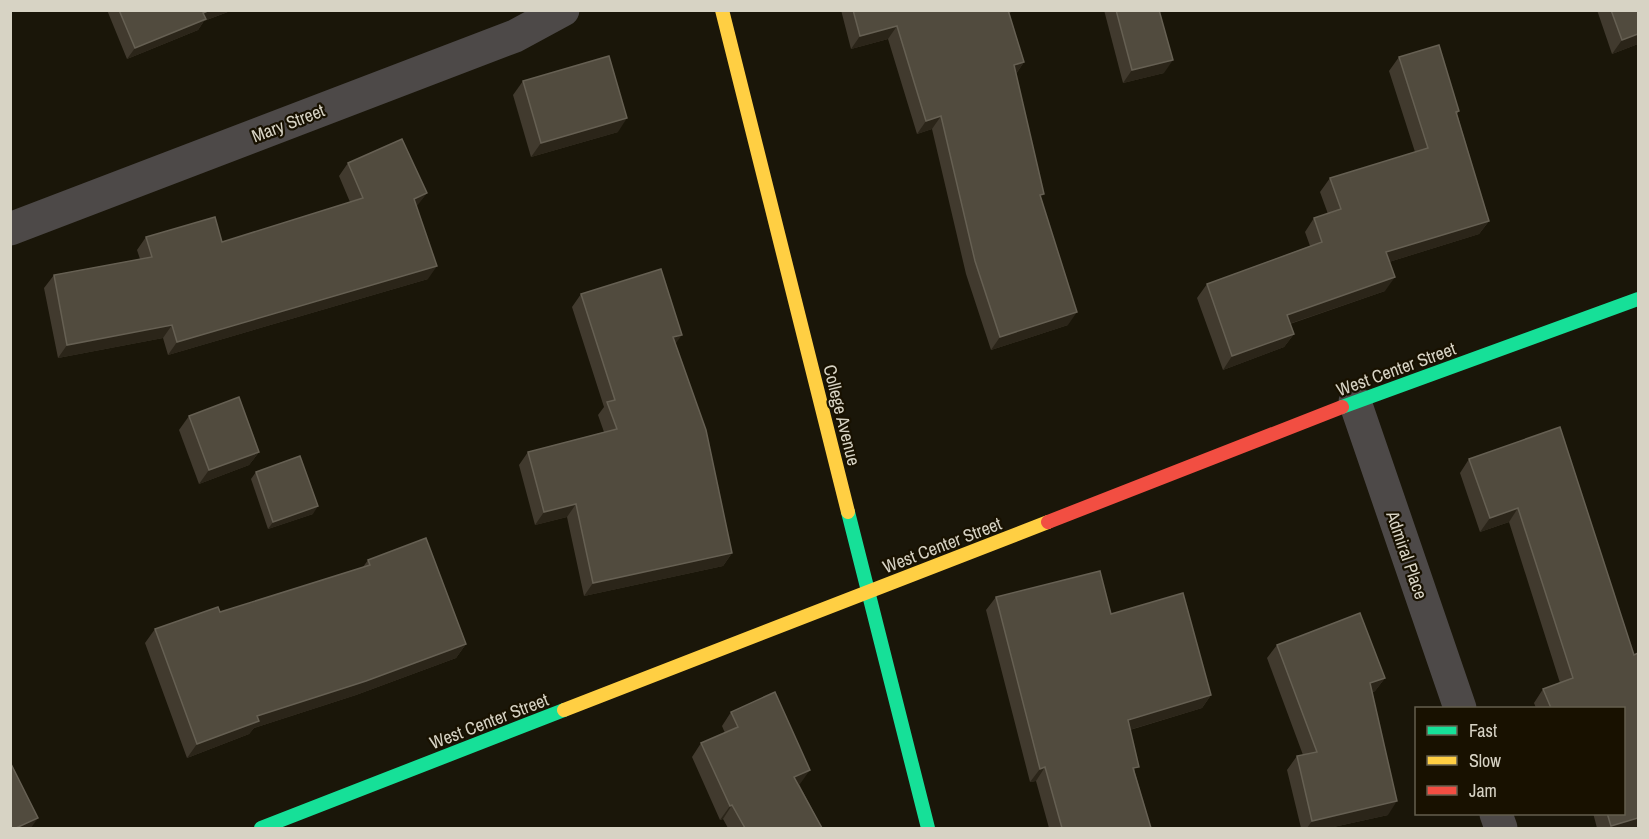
<svg xmlns="http://www.w3.org/2000/svg" width="1649" height="839" font-family="'Archivo Narrow',sans-serif">
  <style>
    .lines { fill: none; stroke-linecap: round; stroke-linejoin: round }
    .street { stroke: #4d4948; stroke-width: 33 }
    .fast { stroke: #16e098; stroke-width: 14 }
    .slow { stroke: #ffcf43; stroke-width: 14 }
    .jam { stroke: #f24e42; stroke-width: 14 }
    .wall { fill: #413a2e }
    .shaded-wall { fill: #2b2519 }
    .building { fill: #514b3e; stroke: #666053; stroke-width: 1.5 }
    .labels { text-anchor: middle; dominant-baseline: central; stroke-width: 4.5; stroke-linejoin: round; paint-order: stroke }
    .street-label { font-size: 18px; fill: #d7d3c4; stroke: #181100 }
  </style>
  <rect width="100%" height="100%" fill="#1a1609"/>
  <g class="lines">
    <g class="street">
      <polyline points="10,229 515,36 563,10"/>
      <polyline points="1355,402 1460,708"/>
      <polyline points="1496,814 1501,828"/>
    </g>
    <g class="fast">
      <polyline points="1342,407 1638,299"/>
      <polyline points="848,512 928,828"/>
      <polyline points="261,828 564,710"/>
    </g>
    <g class="slow">
      <polyline points="722,10 848,512"/>
      <polyline points="564,710 1048,522"/>
    </g>
    <polyline class="jam" points="1048,522 1342,407"/>
  </g>
  <g class="wall">
    <polygon points="107,10 233,10 204,21 198,30 127,59"/>
    <polygon points="841,10 1016,10 1009,13 1024,62 1016,74 1041,198 1068,325 991,350 966,274 932,129 917,134 888,39 851,49"/>
    <polygon points="1104,10 1159,10 1164,73 1123,83"/>
    <polygon points="1597,10 1638,10 1638,44 1612,54"/>
    <polygon points="1399,57 1459,111 1457,114 1489,221 1479,234 1389,262 1385,291 1290,324 1294,334 1284,347 1223,370 1197,298 1207,284 1310,246 1305,232 1314,218 1328,214 1320,192 1330,178 1415,152 1389,71"/>
    <polygon points="523,81 618,132 531,157 513,95"/>
    <polygon points="348,163 427,193 416,206 428,279 168,355 163,338 58,358 44,288 54,275 140,259 137,250 146,237 222,242 350,202 339,176"/>
    <polygon points="581,294 675,344 732,553 723,566 584,596 567,517 535,525 519,465 528,452 604,432 598,415 604,407 572,307"/>
    <polygon points="189,416 259,452 249,465 199,484 179,430"/>
    <polygon points="1560,427 1634,655 1638,653 1638,828 1597,828 1593,813 1623,813 1623,708 1536,708 1534,703 1543,689 1560,683 1509,522 1480,532 1460,473 1469,459"/>
    <polygon points="256,472 313,514 268,529 251,479"/>
    <polygon points="368,560 466,644 456,658 356,695 254,728 249,734 187,758 145,643 155,629 220,612 363,567"/>
    <polygon points="996,597 1111,614 1211,695 1202,708 1130,730 1135,773 1151,828 1049,828 1036,781 1030,782 986,610"/>
    <polygon points="1277,645 1385,678 1375,691 1372,693 1388,815 1329,828 1301,828 1287,770 1297,756 1303,755 1267,658"/>
    <polygon points="731,712 800,784 799,784 822,828 728,828 723,819 720,820 692,757 701,743 725,733 722,726"/>
  </g>
  <g class="shaded-wall">
    <polygon points="210,10 233,10 204,21 198,30 127,59 135,48 203,13"/>
    <polygon points="897,26 888,39 851,49 860,36"/>
    <polygon points="1638,34 1638,44 1612,54 1622,40"/>
    <polygon points="1173,60 1164,73 1123,83 1132,70"/>
    <polygon points="1024,62 1015,75 1014,65"/>
    <polygon points="941,116 932,129 917,134 926,121"/>
    <polygon points="627,118 618,132 531,157 541,143"/>
    <polygon points="427,193 417,206 404,212 414,199"/>
    <polygon points="1489,221 1479,234 1376,266 1386,252"/>
    <polygon points="437,266 428,279 168,355 177,342"/>
    <polygon points="1395,277 1385,291 1277,328 1287,315"/>
    <polygon points="1077,312 1068,325 991,350 1000,337"/>
    <polygon points="172,325 163,338 58,358 67,345"/>
    <polygon points="1294,334 1284,347 1223,370 1232,356"/>
    <polygon points="682,335 673,347 673,337"/>
    <polygon points="259,452 249,465 199,484 209,470"/>
    <polygon points="576,504 567,517 535,525 544,512"/>
    <polygon points="318,506 313,514 268,529 273,522"/>
    <polygon points="1518,508 1509,522 1480,532 1490,518"/>
    <polygon points="732,553 723,566 584,596 593,583"/>
    <polygon points="466,644 456,658 356,695 254,728 249,734 187,758 197,744 257,716"/>
    <polygon points="1385,678 1375,691 1360,697 1370,683"/>
    <polygon points="1211,695 1202,708 1119,733 1128,720"/>
    <polygon points="1045,767 1036,781 1030,782 1040,769"/>
    <polygon points="810,770 800,784 785,791 794,777"/>
    <polygon points="1397,801 1388,815 1329,828 1307,828 1312,821"/>
    <polygon points="732,805 723,819 720,820 730,806"/>
    <polygon points="38,818 31,828 16,828"/>
    <polygon points="1638,818 1638,828 1609,828 1611,826"/>
  </g>
  <g class="building">
    <polygon points="119,10 210,10 203,13 206,19 135,48"/>
    <polygon points="853,10 1008,10 1024,62 1014,65 1044,194 1040,195 1077,312 1000,337 975,261 941,116 926,121 897,26 860,36"/>
    <polygon points="1116,10 1159,10 1173,60 1132,70"/>
    <polygon points="1611,10 1638,10 1638,34 1622,40"/>
    <polygon points="1439,45 1459,111 1456,112 1489,221 1386,252 1395,277 1287,315 1294,334 1232,356 1207,284 1322,242 1314,218 1341,209 1330,178 1428,148 1399,57"/>
    <polygon points="609,56 627,118 541,143 523,81"/>
    <polygon points="402,139 427,193 414,199 437,266 177,342 172,325 67,345 54,275 152,257 146,237 215,217 222,242 363,198 348,163"/>
    <polygon points="661,269 682,335 673,337 706,430 732,553 593,583 576,504 544,512 528,452 617,429 607,402 615,400 581,294"/>
    <polygon points="239,397 259,452 209,470 189,416"/>
    <polygon points="1560,427 1634,655 1638,653 1638,818 1611,826 1607,813 1623,813 1623,708 1551,708 1543,689 1573,678 1518,508 1490,518 1469,459"/>
    <polygon points="300,456 318,506 273,522 256,472"/>
    <polygon points="426,538 466,644 366,681 257,716 259,721 197,744 155,629 218,607 220,612 370,565 368,560"/>
    <polygon points="1100,571 1111,614 1183,593 1211,695 1128,720 1139,767 1133,768 1151,828 1062,828 1045,767 1040,769 996,597"/>
    <polygon points="1360,613 1385,678 1370,683 1397,801 1312,821 1297,756 1317,752 1277,645"/>
    <polygon points="775,692 810,770 794,777 822,828 745,828 732,805 730,806 701,743 738,727 731,712"/>
    <polygon points="10,762 38,818 16,828 10,828"/>
  </g>
  <g class="labels">
    <g class="street-label">
      <text transform="translate(288 123) rotate(-21)">Mary Street</text>
      <text transform="translate(1396 369) rotate(-20)">West Center Street</text>
      <text transform="translate(842 415) rotate(76)">College Avenue</text>
      <text transform="translate(942 545) rotate(-21)">West Center Street</text>
      <text transform="translate(1407 555) rotate(71)">Admiral Place</text>
      <text transform="translate(489 721) rotate(-21)">West Center Street</text>
    </g>
  </g>
  <rect width="1649" height="839" fill="none" stroke="#d7d3c4" stroke-width="24"/>
  <rect x="1415" y="707" width="210" height="108" fill="#181100" stroke="#645f4e" stroke-width="1.5"/>
  <rect x="1427" y="726" width="30" height="9" fill="#16e098" stroke="#645f4e" stroke-width="1.5"/>
  <text x="1469" y="737" font-size="18" fill="#d7d3c4">Fast</text>
  <rect x="1427" y="756" width="30" height="9" fill="#ffcf43" stroke="#645f4e" stroke-width="1.5"/>
  <text x="1469" y="767" font-size="18" fill="#d7d3c4">Slow</text>
  <rect x="1427" y="786" width="30" height="9" fill="#f24e42" stroke="#645f4e" stroke-width="1.5"/>
  <text x="1469" y="797" font-size="18" fill="#d7d3c4">Jam</text>
</svg>
